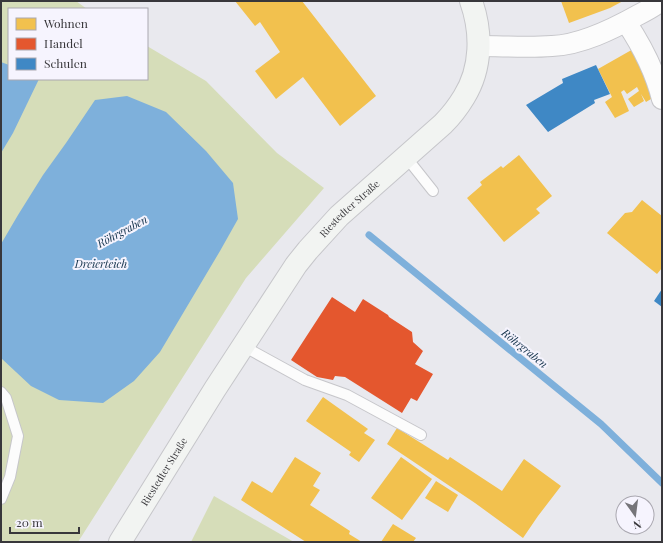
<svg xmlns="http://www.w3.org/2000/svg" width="663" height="543" font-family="'Playfair Display',serif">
<rect width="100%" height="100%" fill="#e9e9ee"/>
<g fill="#d6ddb9">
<polygon points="1,1 76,1 87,9 9,9 9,79 147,79 147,46 206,81 277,153 324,188 246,278 78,542 1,542"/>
<polygon points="214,496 294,542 191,542"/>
</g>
<g fill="#7eb0db">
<polygon points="1,62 9,65 9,79 39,79 13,133 1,153"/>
<polygon points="127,96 166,112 206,151 233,183 238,219 220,251 160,352 134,381 103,403 59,400 31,386 1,358 1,244 18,215 43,175 66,143 95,100"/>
</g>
<g fill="#f2c14e">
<polygon points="235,1 302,1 376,96 340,126 303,77 276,99 255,71 280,52 260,22 255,26"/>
<polygon points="561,1 623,1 610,8 569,23"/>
<polygon points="635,48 656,96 646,102 641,94 644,101 634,107 628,99 639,91 637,87 627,94 624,90 621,92 629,111 615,118 605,102 612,97 598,69"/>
<polygon points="519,155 552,196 536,209 540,213 504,242 467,198 482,185 480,182 501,166 503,168"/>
<polygon points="642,200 662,216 662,268 657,274 647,266 607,233 625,213 632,212"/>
<polygon points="323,397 368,429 364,433 375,440 359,462 349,455 351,452 306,421"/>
<polygon points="397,428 448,460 450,457 502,491 524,459 561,486 538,516 523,538 475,503 387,444"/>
<polygon points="295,457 321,473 313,486 320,490 310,505 350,531 349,534 362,542 306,542 241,500 252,481 272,493"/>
<polygon points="401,457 432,479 402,520 371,498"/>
<polygon points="436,481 458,495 448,512 425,498"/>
<polygon points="393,524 416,538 413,542 381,542"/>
</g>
<polygon fill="#e4572e" points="332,297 355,312 363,299 388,315 389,317 412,332 413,342 423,351 415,364 433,374 417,401 411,398 402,413 345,377 335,376 333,380 317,377 291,360"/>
<g fill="#3f88c5">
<polygon points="596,65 610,94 594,100 595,103 548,132 526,105 563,83 562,79"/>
<polygon points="662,289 662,307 654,301"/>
</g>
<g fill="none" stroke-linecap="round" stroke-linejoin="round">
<polyline stroke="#7eb0db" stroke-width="7" points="369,235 601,424 662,483"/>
<g stroke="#c6c6ca" stroke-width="12">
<g id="service">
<polyline points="406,157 433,191"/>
<polyline points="243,346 305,380 347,395 421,435"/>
<polyline points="1,392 6,398 18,436 10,477 1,499"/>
</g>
</g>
<g stroke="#c6c6ca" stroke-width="22">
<g id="minor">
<path d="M 626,22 C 642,46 655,71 662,99"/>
<path d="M 479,46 C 503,46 528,48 552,46 C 581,45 613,29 638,15 C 646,11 654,7 661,1"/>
</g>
</g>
<g stroke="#c6c6ca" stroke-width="24">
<g id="secondary">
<path id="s1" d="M 120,542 L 215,389 L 296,265 L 308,250 L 339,216 L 443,124 C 451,116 458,107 464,97 C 482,68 482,32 471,1"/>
</g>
</g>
<use href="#service" stroke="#fcfcfc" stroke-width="10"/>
<use href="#minor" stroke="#fcfcfc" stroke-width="20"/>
<use href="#secondary" stroke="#f2f4f2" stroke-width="22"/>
</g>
<g text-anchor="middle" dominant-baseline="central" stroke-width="4" stroke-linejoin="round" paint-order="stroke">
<g font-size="10" fill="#38373b" stroke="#f6f4fe">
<text stroke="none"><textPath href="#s1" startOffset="406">Riestedter Straße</textPath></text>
<text stroke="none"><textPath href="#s1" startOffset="83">Riestedter Straße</textPath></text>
</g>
<g font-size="11" font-style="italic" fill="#12314a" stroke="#f6f4fe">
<text transform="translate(122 231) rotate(-28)">Röhrgraben</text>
<text x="101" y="263">Dreierteich</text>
<text transform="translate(525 348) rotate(39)">Röhrgraben</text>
</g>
</g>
<rect width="663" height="543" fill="none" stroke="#38373b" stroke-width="4"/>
<rect x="8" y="8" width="140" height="72" fill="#f6f4fe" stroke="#aaa8b0"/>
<rect x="16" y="18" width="20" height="12" fill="#f2c14e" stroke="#aaa8b0"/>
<text x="44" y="28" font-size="12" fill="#38373b">Wohnen</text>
<rect x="16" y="38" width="20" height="12" fill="#e4572e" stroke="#aaa8b0"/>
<text x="44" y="48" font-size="12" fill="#38373b">Handel</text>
<rect x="16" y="58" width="20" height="12" fill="#3f88c5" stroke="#aaa8b0"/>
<text x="44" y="68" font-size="12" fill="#38373b">Schulen</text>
<g transform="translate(635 515) rotate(166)"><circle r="19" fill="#f6f4fe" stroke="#aaa8b0"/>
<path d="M0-3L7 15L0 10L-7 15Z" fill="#76757a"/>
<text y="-6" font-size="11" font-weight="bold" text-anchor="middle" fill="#38373b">N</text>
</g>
<path d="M10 527v6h69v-6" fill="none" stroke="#38373b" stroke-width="2"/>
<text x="16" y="527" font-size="12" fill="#38373b" stroke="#f6f4fe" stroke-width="3" paint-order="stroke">20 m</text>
</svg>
